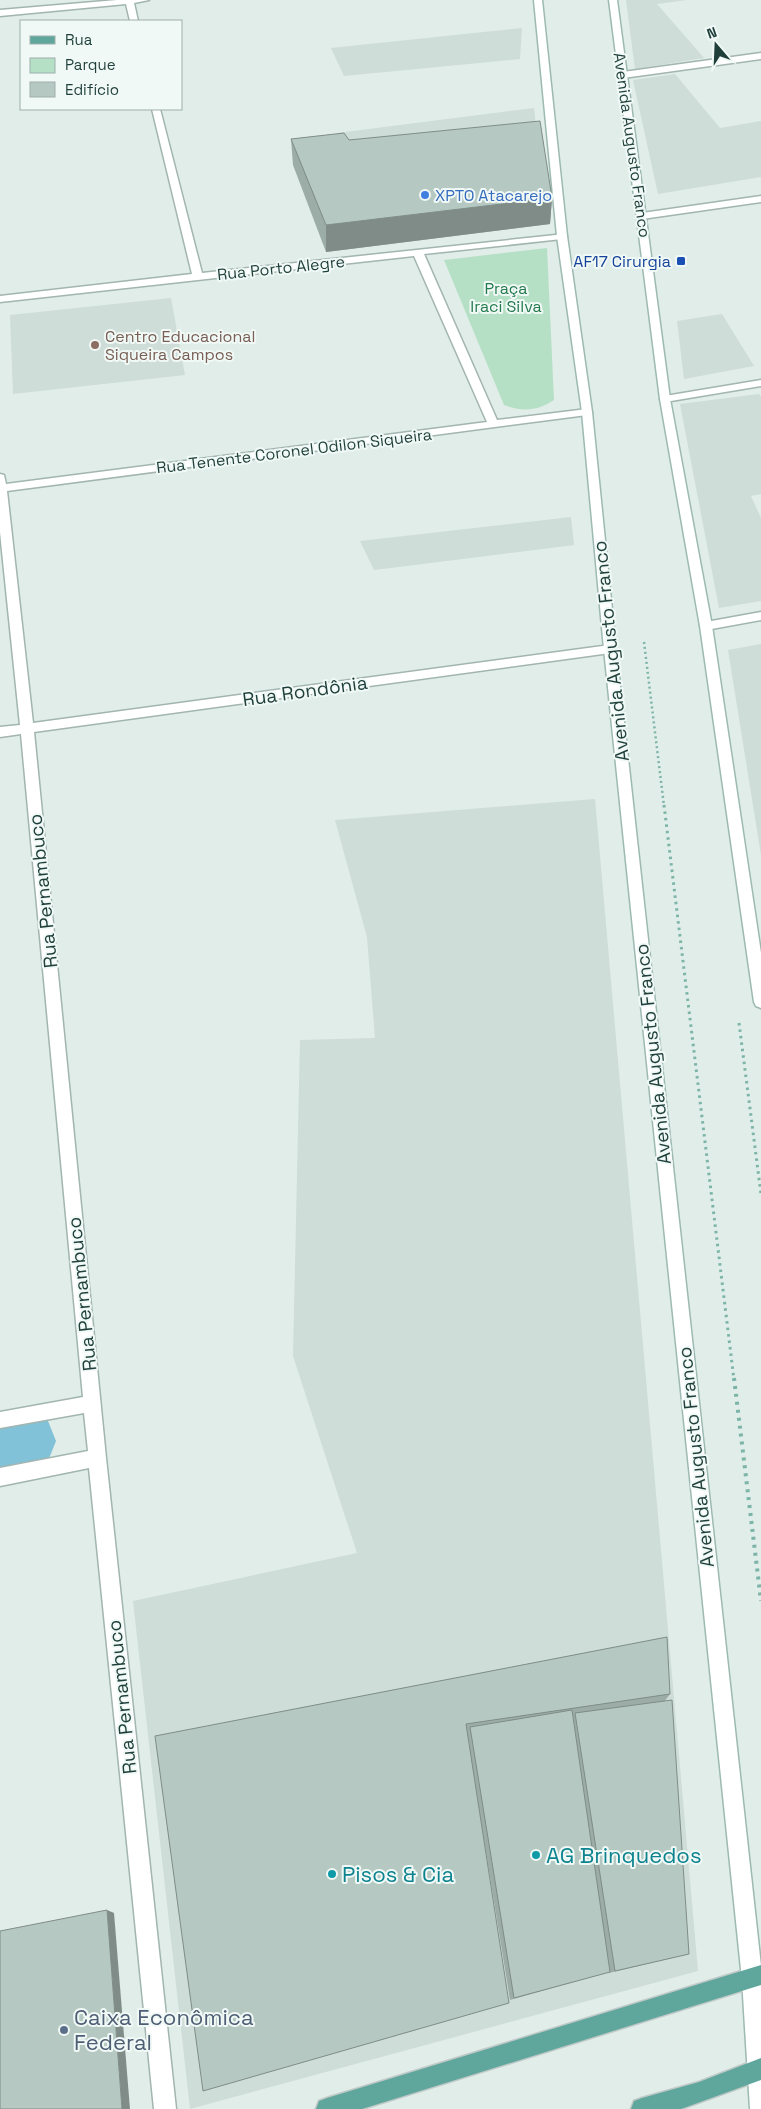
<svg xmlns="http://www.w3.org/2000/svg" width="761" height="2109" font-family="'Space Grotesk',sans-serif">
<rect width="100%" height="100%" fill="#e0ede8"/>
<g fill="#ceddd7">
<polygon points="626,0 687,0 657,4 704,58 635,69"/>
<polygon points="522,28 520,59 344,76 331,48"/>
<polygon points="675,74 720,128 761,121 761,177 658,194 633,80"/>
<polygon points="534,108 538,145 352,163 337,133"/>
<polygon points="171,298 185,375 13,394 10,315"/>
<polygon points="722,314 754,366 684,379 677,321"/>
<polygon points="759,394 761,397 761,494 751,496 761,518 761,601 719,608 680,404"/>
<polygon points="571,517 574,545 374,570 360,541"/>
<polygon points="761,644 761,855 728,650"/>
<polygon points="595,799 698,1971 190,2109 133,1601 357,1553 293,1356 300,1040 375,1038 367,937 335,820"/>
</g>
<path fill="#b6e0c6" d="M 547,248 L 554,400 C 537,411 523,412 504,405 L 444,260 Z"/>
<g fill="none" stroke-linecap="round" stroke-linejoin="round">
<polygon fill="#81c2d8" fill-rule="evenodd" points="27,1413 48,1421 56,1441 48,1461 27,1469 0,1475 0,1417"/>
<g stroke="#a2b5b0" stroke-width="3">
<g id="minor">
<polygon points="117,0 149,0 134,3 138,21 130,21 126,4 0,16 0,10"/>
<polygon points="761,53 761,59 623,78 619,75 623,72"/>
<polygon points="152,109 160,109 202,273 565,234 567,236 562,239 424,254 497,420 587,409 592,412 587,415 7,491 33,723 610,645 616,649 610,653 34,732 106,1458 176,2109 154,2109 89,1468 0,1486 0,1468 88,1451 84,1413 0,1428 0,1412 83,1397 21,734 0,737 0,727 20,725 0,532 0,474 4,475 6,484 487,422 414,256 0,302 0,296 192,274"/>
<polygon points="761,196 761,202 642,219 637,216 642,213"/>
<polygon points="761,380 761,386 665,402 660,399 665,396"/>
<polygon points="761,612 761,620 706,630 700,626 706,622"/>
</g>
</g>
<g stroke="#9dbab2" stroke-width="3">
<g id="secondary">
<polygon points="534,0 542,0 567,236 592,412 616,649 761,1966 761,2109 750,2109 742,1979 604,649 582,412 557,236"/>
<polygon points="609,0 617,0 670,399 712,626 761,953 761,1008 756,1006 754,1002 700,626 660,399"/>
</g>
</g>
<g stroke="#c0c9c8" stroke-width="3">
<g id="primary">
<polygon points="761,1965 761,1985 362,2109 316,2109 319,2101 327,2098"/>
<polygon points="761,2058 761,2080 681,2109 631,2109 634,2101 642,2098 699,2082"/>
</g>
</g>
<polyline stroke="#7db4a8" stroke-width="2.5" stroke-dasharray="2 3" stroke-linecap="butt" points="644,642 664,806"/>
<g stroke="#7db4a8" stroke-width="3" stroke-dasharray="2.5 4" stroke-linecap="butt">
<polyline points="664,805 734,1380"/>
<polyline points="739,1023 761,1194"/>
</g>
<polyline stroke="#7db4a8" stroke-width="4" stroke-dasharray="3 5" stroke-linecap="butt" points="734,1378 761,1601"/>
<use href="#minor" fill="#fff" fill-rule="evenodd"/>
<use href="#secondary" fill="#fff" fill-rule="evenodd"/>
<use href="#primary" fill="#5fa79c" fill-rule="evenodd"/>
</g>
<g fill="#9caca7">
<polygon points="291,139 349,140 552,198 550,224 326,252 293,165"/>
<polygon points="670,1694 664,1702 689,1954 609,1973 609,1972 510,2000 479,1809 155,1736"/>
</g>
<g fill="#7f8c88">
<polygon points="552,198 550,224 326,252 326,225"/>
<polygon points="107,1910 114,1913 130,2109 122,2109"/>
</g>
<g fill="#b5c8c2" stroke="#7f8c88">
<polygon points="540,121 552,198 326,225 291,139 344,133 349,140"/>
<polygon points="667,1637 670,1694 466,1724 509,2003 203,2091 155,1736"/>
<polygon points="672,1700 689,1954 615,1971 575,1713"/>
<polygon points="572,1710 610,1972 514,1998 470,1727"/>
<polygon points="107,1910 122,2109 0,2109 0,1931"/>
</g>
<circle fill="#3f7fe0" stroke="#f1f9f6" stroke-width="2" cx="425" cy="195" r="5"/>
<rect fill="#1a4fb4" stroke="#f1f9f6" stroke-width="2" x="676" y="256" width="10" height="10" rx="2.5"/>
<circle fill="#8d6e63" stroke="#f1f9f6" stroke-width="2" cx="95" cy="345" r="5"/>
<g fill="#0f9aa8" stroke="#f1f9f6" stroke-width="2">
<circle cx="536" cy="1855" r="5"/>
<circle cx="332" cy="1874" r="5"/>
</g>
<circle fill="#5c6f8a" stroke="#f1f9f6" stroke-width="2" cx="64" cy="2030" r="5"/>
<g text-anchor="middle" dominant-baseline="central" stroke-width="4" stroke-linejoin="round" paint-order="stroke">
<g font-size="16" fill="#1f3f3a" stroke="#f1f9f6">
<text transform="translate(632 145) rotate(82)">Avenida Augusto Franco</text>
<text transform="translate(281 268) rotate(-6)">Rua Porto Alegre</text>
<text transform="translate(294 451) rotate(-7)">Rua Tenente Coronel Odilon Siqueira</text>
</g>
<g font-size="16" fill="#366cbe" stroke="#f1f9f6" text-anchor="start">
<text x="435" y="195">XPTO Atacarejo</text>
</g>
<g font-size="16" fill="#164399" stroke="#f1f9f6" text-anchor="end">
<text x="671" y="261">AF17 Cirurgia</text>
</g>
<g font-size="16" fill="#247a4e" stroke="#f1f9f6">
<text x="506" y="288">Praça<tspan x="506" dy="18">Iraci Silva</tspan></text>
</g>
<g font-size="16" fill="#785e54" stroke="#f1f9f6" text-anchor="start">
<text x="105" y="336">Centro Educacional<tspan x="105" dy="18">Siqueira Campos</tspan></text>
</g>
<g font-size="19" fill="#1f3f3a" stroke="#f1f9f6">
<text transform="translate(611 651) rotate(-96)">Avenida Augusto Franco</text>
<text transform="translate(305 691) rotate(-8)">Rua Rondônia</text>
<text transform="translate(43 891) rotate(-96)">Rua Pernambuco</text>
<text transform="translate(653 1054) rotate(-96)">Avenida Augusto Franco</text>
<text transform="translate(82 1294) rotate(-96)">Rua Pernambuco</text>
<text transform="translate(696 1457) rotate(-96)">Avenida Augusto Franco</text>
<text transform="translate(122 1697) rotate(-96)">Rua Pernambuco</text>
</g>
<g font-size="22" fill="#0d838f" stroke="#f1f9f6" text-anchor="start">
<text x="546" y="1855">AG Brinquedos</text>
<text x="342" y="1874">Pisos &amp; Cia</text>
</g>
<g font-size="22" fill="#4e5e75" stroke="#f1f9f6" text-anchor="start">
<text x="74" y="2017">Caixa Econômica<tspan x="74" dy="25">Federal</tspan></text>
</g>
</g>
<rect x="20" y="20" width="162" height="90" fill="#f1f9f6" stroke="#9dafab"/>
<rect x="30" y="36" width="25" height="8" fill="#5fa79c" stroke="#9dafab"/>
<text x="65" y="45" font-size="15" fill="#1f3f3a">Rua</text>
<rect x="30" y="58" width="25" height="15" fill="#b6e0c6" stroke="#9dafab"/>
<text x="65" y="70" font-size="15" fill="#1f3f3a">Parque</text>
<rect x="30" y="82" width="25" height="15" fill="#b5c8c2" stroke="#9dafab"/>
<text x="65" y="95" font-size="15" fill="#1f3f3a">Edifício</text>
<g transform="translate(716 45) rotate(341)" stroke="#f1f9f6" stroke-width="4" paint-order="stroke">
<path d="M0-4L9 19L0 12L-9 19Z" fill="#1f3f3a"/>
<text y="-8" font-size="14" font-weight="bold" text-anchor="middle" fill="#1f3f3a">N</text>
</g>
</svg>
